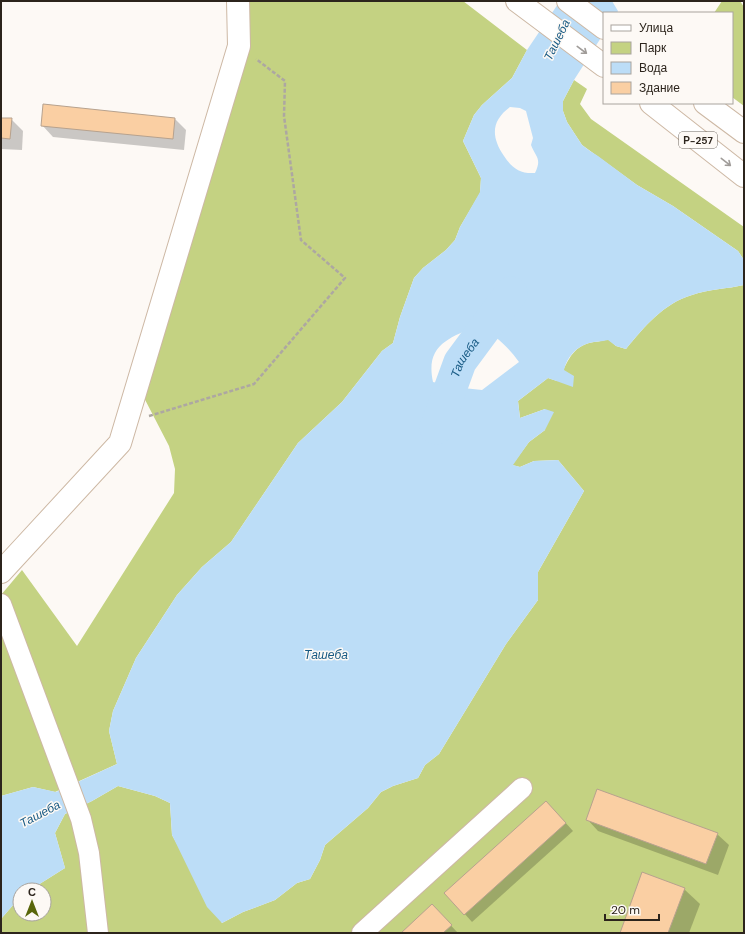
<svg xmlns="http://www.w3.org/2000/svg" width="745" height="934" font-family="'DM Sans',sans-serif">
<rect width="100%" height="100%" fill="#fdf9f5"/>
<g fill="#c4d282">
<polygon points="249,1 463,1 527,50 512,78 482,105 474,115 463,141 481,178 480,193 460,227 455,240 446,250 423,268 414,278 400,317 393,343 382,351 342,402 298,443 231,542 202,567 177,595 136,658 113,711 109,731 117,764 55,792 33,787 1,796 1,595 22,570 77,646 174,493 175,469 169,446 140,390 238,85 250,18"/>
<polygon points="722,1 740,1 744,7 744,106 732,97 732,13 714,13"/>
<polygon points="574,80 587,89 580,104 591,119 744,227 744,260 738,251 673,206 637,185 582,145 567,122 563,111 563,101"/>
<path d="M 744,285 L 744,933 L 1,933 L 1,919 L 20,897 L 20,914 L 44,914 L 44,890 L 30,890 L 65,868 L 55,833 L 65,814 L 92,801 L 118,786 L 155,796 L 170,803 L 172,835 L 222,923 L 243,912 L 275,900 L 297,883 L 310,879 L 320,860 L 325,845 L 368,808 L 381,792 L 393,786 L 418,778 L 425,765 L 439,754 L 506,644 L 538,600 L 538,572 L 584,491 L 558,460 L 534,461 L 520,467 L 512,465 L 529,442 L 545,430 L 545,409 L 520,418 L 518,401 L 548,378 L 557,381 C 567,366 569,349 589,343 C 596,341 601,342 608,339 L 616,346 L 626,349 C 644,327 664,303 692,295 C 709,289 727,289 744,285 Z"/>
</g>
<path fill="#bcddf7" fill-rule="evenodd" d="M 560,1 L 612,1 L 618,11 L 617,13 L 604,13 L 604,33 L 574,80 L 563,101 L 563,111 L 567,122 L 582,145 L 590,151 L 598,156 L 637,185 L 673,206 L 738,251 L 744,260 L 744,285 C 727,289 709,289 692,295 C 664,303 644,327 626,349 L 616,346 L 608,340 C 601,342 596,341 589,343 C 576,347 567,357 564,370 L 574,376 L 573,387 L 548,378 L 518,401 L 520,418 L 545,409 L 554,412 L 545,430 L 529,442 L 513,465 L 520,467 L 534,461 L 558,460 L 584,491 L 538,572 L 538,600 L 506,644 L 439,754 L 425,765 L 418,778 L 393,786 L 381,792 L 368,808 L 325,845 L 320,860 L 310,879 L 297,883 L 275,900 L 243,912 L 222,923 L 207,907 L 172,835 L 170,803 L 155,796 L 118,786 L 92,801 L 65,814 L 55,833 L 65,868 L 30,890 L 20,890 L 20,897 L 1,919 L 1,796 L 33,787 L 56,792 L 117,764 L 109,731 L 113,711 L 136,658 L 177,595 L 202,567 L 231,542 L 298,443 L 342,402 L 382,351 L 393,343 L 400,317 L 414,278 L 423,268 L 446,250 L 455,240 L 460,227 L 480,192 L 481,178 L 463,141 L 474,115 L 482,105 L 512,78 L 527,50 ZM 510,107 L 520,108 L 526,111 L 533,138 L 531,145 C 536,158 542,158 535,173 C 520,174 512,168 504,156 C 491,137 491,121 510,107 ZM 477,326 C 495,334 508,347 519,362 L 482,390 L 454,387 L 433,382 C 425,345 449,338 477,326 Z"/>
<g fill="#0003">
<polygon points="1,119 11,119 23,131 22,150 1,149"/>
<polygon points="175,119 186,130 184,150 53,137 42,125"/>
<polygon points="554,810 573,831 472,922 446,893"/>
<polygon points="587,819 717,834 729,845 718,875 598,831"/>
<polygon points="684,889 700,904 689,933 621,933"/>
<polygon points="439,913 458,933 402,933"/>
</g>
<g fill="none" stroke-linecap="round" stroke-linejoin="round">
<path stroke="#bcddf7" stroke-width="33" id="s1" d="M 436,428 L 460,362 L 511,293"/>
</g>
<g fill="#facfa3" stroke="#b7a28e">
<polygon points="43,104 175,118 173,139 41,126"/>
<polygon points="1,118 12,118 10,139 1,138"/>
<polygon points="597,789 718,833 706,864 586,820"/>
<polygon points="546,801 566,823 464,915 444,893"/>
<polygon points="642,872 685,888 668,933 620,933"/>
<polygon points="432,904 452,925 443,933 401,933"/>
</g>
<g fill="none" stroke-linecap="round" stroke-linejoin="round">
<g stroke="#cdb8a4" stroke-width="22">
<g id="minor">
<polyline points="1,604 81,819 89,853 98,933"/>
<polyline points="362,933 522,788"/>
</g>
</g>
<g stroke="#cdb8a4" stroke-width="24">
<polyline id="tertiary" points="1,572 120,443 239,46 238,1"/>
</g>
<g stroke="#cdb8a4" stroke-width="24">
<g id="trunk">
<polyline points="517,1 604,66"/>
<polyline points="568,1 604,28"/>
<polyline points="651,103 744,176"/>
<polyline points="705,103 744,132"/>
</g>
</g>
<polyline stroke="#ada7a2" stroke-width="2.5" stroke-dasharray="4 2" stroke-linecap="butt" points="149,416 254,384 345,278 301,240 284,116 285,81 256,59"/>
<use href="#minor" stroke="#fff" stroke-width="20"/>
<use href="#tertiary" stroke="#fff" stroke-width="22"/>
<use href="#trunk" stroke="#fff" stroke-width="22"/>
</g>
<defs><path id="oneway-shaft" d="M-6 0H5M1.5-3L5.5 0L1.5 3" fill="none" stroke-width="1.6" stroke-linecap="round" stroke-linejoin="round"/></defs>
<g stroke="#a09c99">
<use href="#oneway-shaft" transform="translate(582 50) rotate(37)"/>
<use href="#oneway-shaft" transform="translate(726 162) rotate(38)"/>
</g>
<g text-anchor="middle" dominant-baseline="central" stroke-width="3" stroke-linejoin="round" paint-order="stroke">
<rect fill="#fdf9f5" stroke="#6b645d" stroke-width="1" x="679" y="132" width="38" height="16" rx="3"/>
<g font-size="10" font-weight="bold" fill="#2c241c">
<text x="698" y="140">Р-257</text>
</g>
<g font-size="12" font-style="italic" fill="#165983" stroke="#fdf9f5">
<text transform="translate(557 40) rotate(-64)">Ташеба</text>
<text stroke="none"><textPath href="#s1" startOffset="76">Ташеба</textPath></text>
<text x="326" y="655">Ташеба</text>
<text transform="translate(40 814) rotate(-28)">Ташеба</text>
</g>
</g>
<rect width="745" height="934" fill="none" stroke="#2c241c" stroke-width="4"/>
<rect x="603" y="12" width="130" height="92" fill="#fdf9f5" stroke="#a9a49e"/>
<rect x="611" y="25" width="20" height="6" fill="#ffffff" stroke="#a9a49e"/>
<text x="639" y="32" font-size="12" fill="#2c241c">Улица</text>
<rect x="611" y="42" width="20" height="12" fill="#c4d282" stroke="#a9a49e"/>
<text x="639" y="52" font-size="12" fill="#2c241c">Парк</text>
<rect x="611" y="62" width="20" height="12" fill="#bcddf7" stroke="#a9a49e"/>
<text x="639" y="72" font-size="12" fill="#2c241c">Вода</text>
<rect x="611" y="82" width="20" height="12" fill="#facfa3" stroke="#a9a49e"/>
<text x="639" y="92" font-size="12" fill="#2c241c">Здание</text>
<g transform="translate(32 902)"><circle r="19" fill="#fdf9f5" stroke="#a9a49e"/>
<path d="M0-3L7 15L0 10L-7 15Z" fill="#59660b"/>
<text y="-6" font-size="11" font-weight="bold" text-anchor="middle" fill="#2c241c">С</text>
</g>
<path d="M605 914v6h54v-6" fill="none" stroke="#2c241c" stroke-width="2"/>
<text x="611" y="914" font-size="12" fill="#2c241c" stroke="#fdf9f5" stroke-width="3" paint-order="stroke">20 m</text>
</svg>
